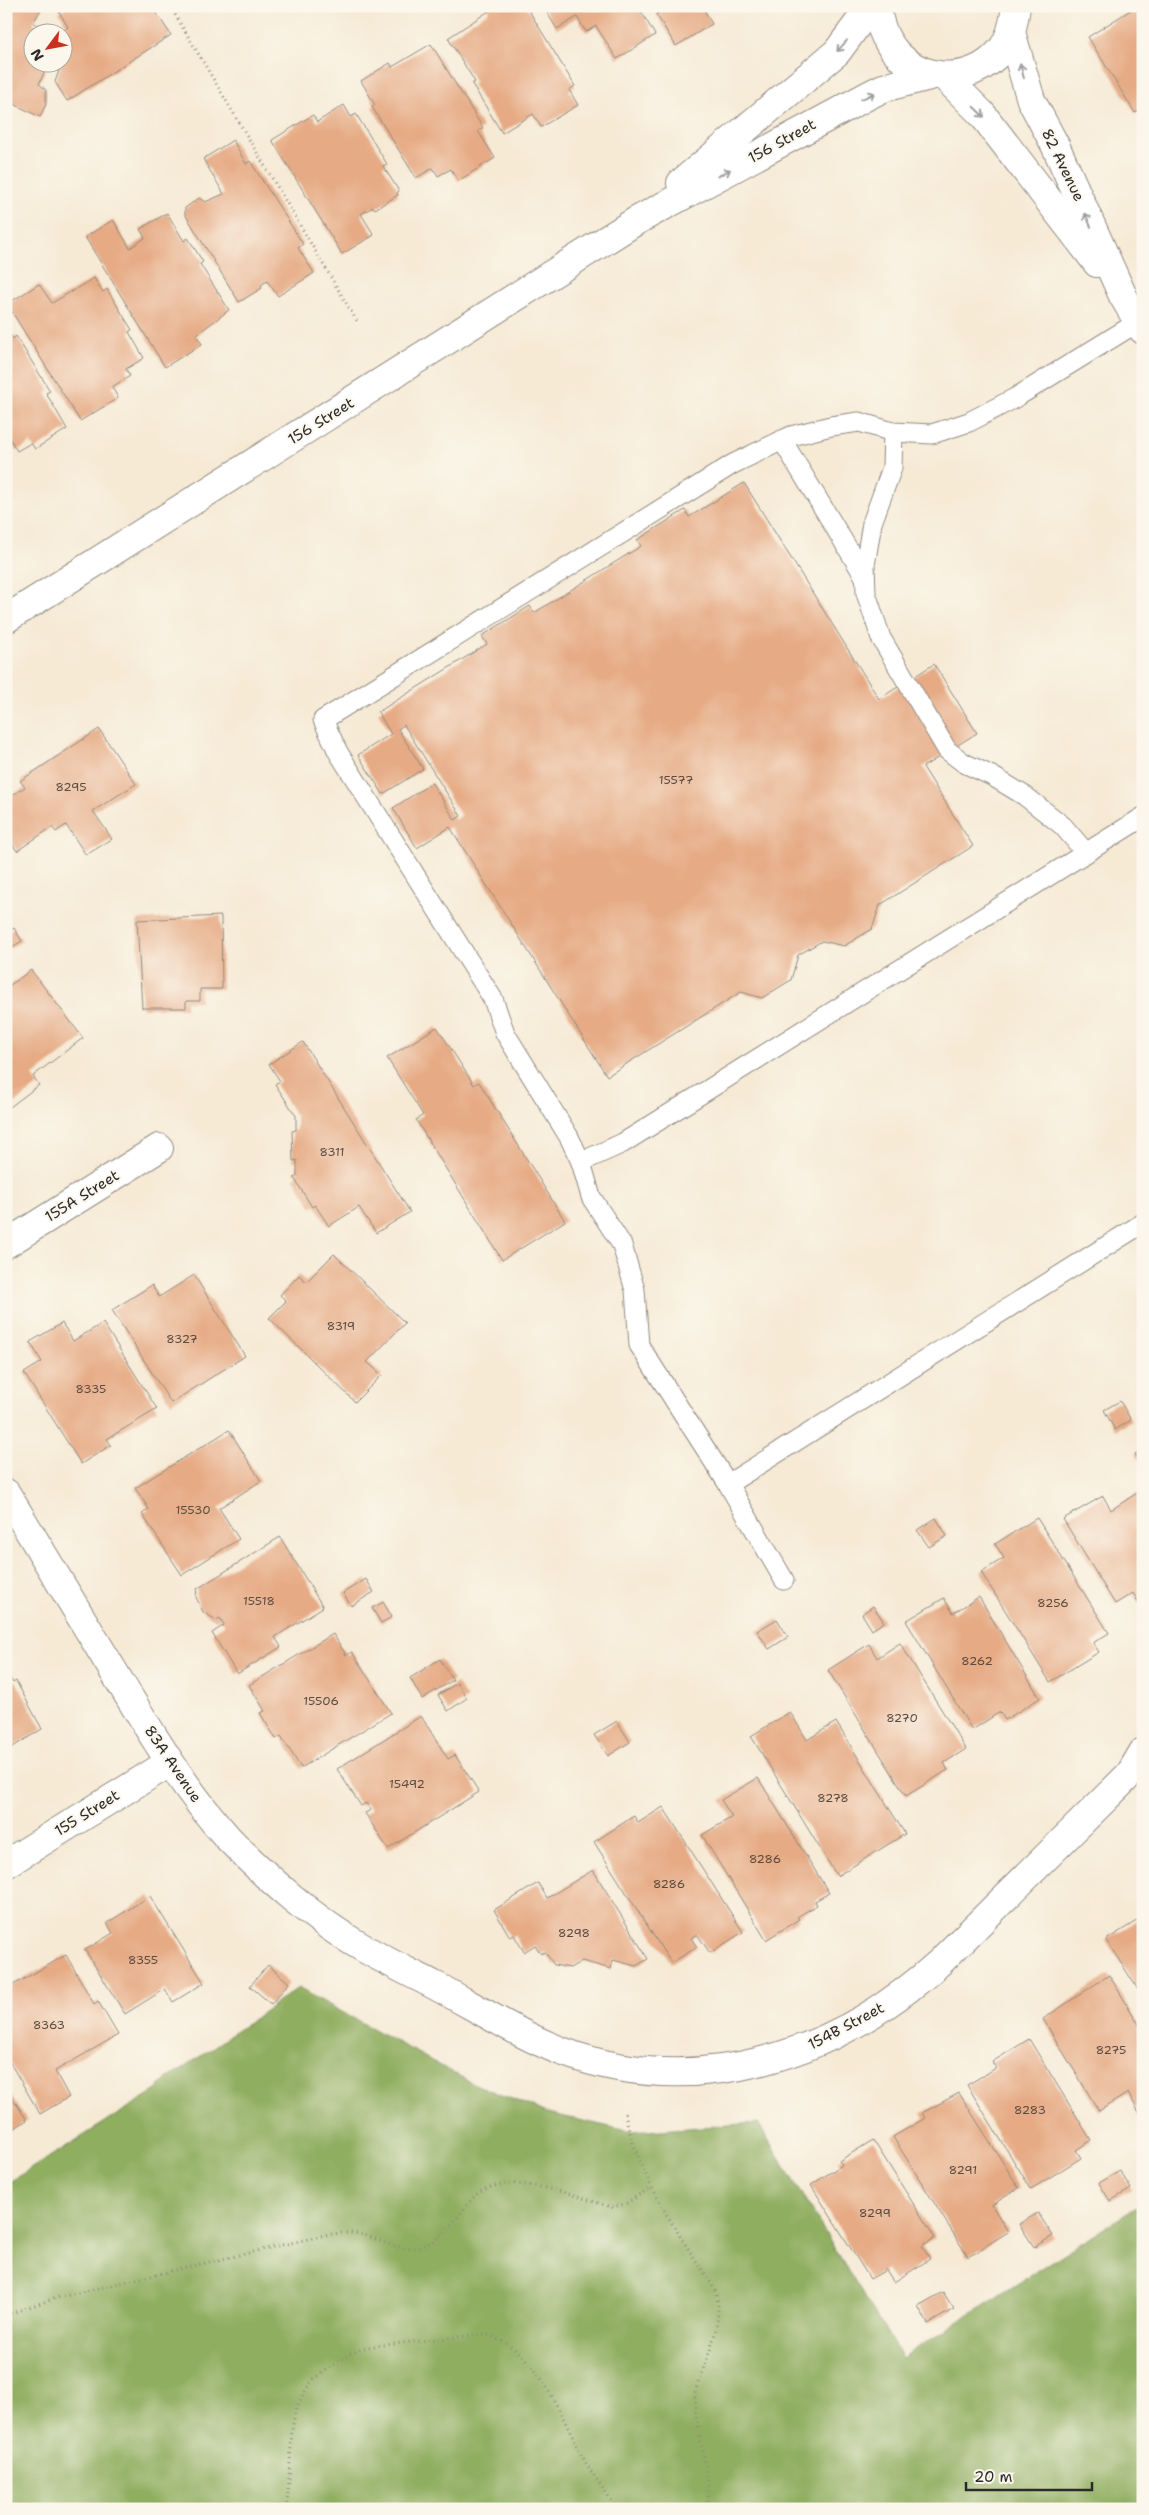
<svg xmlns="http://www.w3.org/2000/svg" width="1149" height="2515" font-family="'Shantell Sans',sans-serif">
<rect width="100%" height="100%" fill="#fbf7ec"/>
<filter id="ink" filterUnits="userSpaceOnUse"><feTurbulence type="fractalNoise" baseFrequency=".02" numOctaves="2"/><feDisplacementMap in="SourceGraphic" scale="10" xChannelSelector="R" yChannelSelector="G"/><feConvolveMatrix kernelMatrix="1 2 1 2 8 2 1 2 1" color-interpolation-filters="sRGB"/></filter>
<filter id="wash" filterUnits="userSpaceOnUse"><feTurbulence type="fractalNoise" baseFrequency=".0096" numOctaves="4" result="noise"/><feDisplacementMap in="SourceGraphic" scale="20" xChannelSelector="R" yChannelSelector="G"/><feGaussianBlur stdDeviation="1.12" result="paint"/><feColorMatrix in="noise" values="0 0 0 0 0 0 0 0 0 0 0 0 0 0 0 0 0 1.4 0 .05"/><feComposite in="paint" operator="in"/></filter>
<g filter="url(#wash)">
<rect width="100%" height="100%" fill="#f6ead5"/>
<polygon fill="#90ae60" stroke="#5e6c46" points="298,1988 472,2083 547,2113 633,2132 758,2123 902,2358 1143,2203 1143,2509 6,2509 6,2184 160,2088 159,2085"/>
<g id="blocks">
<g fill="#e6aa84">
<polygon points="6,6 43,6 33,23 48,28 49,32 32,32 32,62 49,62 39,84 46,90 46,104 40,117 6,100"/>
<polygon points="68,6 159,6 155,11 171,35 67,101 55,82 62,62 62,32 68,27 59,12"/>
<polygon points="486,6 526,6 575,86 569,90 578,105 541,127 533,114 502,133 472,84 475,82 448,38 489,11"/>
<polygon points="543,6 638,6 655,35 617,59 596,26 586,32 577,17 557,29"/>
<polygon points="660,6 702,6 712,24 676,46 656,14 663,10"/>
<polygon points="1137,6 1143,6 1143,108 1135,113 1088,37"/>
<polygon points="431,44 483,128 478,131 495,158 458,181 451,169 438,176 433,168 416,178 372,107 375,105 361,81 390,63 392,67"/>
<polygon points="344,105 351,117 356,114 387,164 383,166 399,191 397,193 398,195 375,209 373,207 361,214 374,235 342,254 272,140 313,115 317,122"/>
<polygon points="233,140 246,164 250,161 303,244 298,248 314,273 278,296 267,281 261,285 262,288 239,302 185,214 185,208 199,198 205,202 224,194 203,159"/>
<polygon points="167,213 184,241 188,238 203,262 200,264 229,310 196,335 202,344 165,367 85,237 113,220 130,248 145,238 140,229"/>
<polygon points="94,278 103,292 107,289 132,330 129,332 144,358 126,369 130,376 112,387 118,398 80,421 7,304 39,284 52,303"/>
<polygon points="6,329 13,339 16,336 50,391 46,393 67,429 35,449 31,443 17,451 6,433"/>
<polygon points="744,483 879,699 934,664 977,733 923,767 973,846 880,905 872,929 844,946 822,941 798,955 791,980 762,998 741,992 607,1076 450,827 417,848 393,808 432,783 455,820 461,816 404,725 398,729 423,769 383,794 358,755 391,734 378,712 487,644 482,636 530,606 534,613 641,546 637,540 685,510 689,517"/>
<polygon points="99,729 136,784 93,811 112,839 86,855 66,825 56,832 52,827 17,851 6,835 6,799 25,787 20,781"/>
<polygon points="221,916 222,989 200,989 200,1001 186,1001 186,1008 142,1008 137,920"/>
<polygon points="14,928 22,941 9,949 6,945 6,933"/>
<polygon points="31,970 83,1038 33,1076 39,1085 6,1110 6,988"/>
<polygon points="437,1027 474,1085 479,1082 565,1221 502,1260 416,1120 423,1115 387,1058"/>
<polygon points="303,1042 410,1212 376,1233 359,1207 329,1226 315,1205 312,1207 294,1178 297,1176 297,1160 293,1161 292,1131 296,1130 296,1116 275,1084 280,1081 269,1064"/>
<polygon points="334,1254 405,1323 367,1362 382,1375 355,1402 269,1318 286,1301 280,1295 299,1275 306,1282"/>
<polygon points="194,1275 245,1356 171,1403 112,1310 152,1285 159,1297"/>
<polygon points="62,1323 73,1341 103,1323 157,1409 107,1439 111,1445 81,1464 24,1373 42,1362 30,1342"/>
<polygon points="1120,1401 1131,1420 1115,1430 1104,1410"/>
<polygon points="229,1430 261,1481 219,1508 239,1539 182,1575 142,1514 149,1509 135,1488"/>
<polygon points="1143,1449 1143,1466 1135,1454"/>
<polygon points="1137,1493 1143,1502 1143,1603 1140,1605 1133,1593 1115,1604 1063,1519 1103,1496 1111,1510"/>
<polygon points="936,1518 947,1536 929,1547 917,1530"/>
<polygon points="1037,1518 1109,1633 1093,1643 1099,1652 1050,1682 981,1572 1004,1558 995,1544"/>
<polygon points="280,1537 323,1607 275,1637 281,1647 237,1674 212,1633 224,1625 220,1618 216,1620 203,1612 196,1597 197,1589"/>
<polygon points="366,1579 374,1592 351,1606 343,1593"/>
<polygon points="979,1597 1040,1698 1005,1720 1000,1712 972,1730 906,1621 944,1598 953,1613"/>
<polygon points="383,1602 392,1617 381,1623 372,1608"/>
<polygon points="873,1606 884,1622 872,1630 862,1614"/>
<polygon points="777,1619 788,1637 769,1649 757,1631"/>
<polygon points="333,1634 346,1655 352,1652 391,1713 301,1768 281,1736 276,1739 260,1713 265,1711 249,1685"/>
<polygon points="900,1643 966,1749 944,1763 948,1770 906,1796 828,1670 869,1644 877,1658"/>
<polygon points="440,1659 453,1680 422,1699 410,1678"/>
<polygon points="6,1671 13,1683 16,1681 42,1729 6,1751"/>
<polygon points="457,1683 467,1698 448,1711 438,1695"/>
<polygon points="790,1712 807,1740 836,1722 905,1834 837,1876 751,1736"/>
<polygon points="421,1716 448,1759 455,1755 479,1792 388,1849 365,1813 371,1810 366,1803 361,1806 337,1769"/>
<polygon points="617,1721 630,1742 608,1756 594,1735"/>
<polygon points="758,1778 829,1893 815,1901 817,1905 797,1917 799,1919 766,1940 702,1835 732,1817 721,1800"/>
<polygon points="663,1807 743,1932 710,1953 697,1934 691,1938 697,1947 671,1963 594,1842 634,1816 638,1823"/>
<polygon points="593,1870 648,1959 636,1966 613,1960 611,1969 582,1961 570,1968 554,1965 545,1952 541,1954 535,1945 524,1952 514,1935 510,1937 494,1910 538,1883 547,1898"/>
<polygon points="150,1896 204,1983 173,2002 165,1989 125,2014 85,1950 113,1933 107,1923"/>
<polygon points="1143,1917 1143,1997 1106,1940"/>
<polygon points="66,1955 94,2004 98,2001 118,2035 55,2071 69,2097 40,2114 6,2056 6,1989"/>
<polygon points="268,1965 289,1983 271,2004 250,1986"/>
<polygon points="1109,1975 1143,2031 1143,2112 1140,2114 1128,2093 1099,2111 1043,2019"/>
<polygon points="1029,2039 1091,2140 1076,2150 1081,2158 1031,2189 967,2085 996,2068 992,2062"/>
<polygon points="6,2088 27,2120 6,2134"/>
<polygon points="959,2093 1019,2188 992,2205 1008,2232 968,2257 893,2137 925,2118 922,2113"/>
<polygon points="873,2140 935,2238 922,2246 930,2259 894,2282 886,2270 870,2279 811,2185 842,2165 839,2161"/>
<polygon points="1120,2171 1131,2189 1110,2201 1099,2183"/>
<polygon points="1038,2213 1053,2236 1034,2247 1019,2224"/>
<polygon points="943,2292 954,2309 928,2324 918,2306"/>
</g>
</g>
</g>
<g filter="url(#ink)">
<use href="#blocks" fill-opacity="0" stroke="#908a80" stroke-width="1"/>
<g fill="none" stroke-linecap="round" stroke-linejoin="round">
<g stroke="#908a80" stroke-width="21">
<g id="service">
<polyline points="1138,322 1015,398 969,422 932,434 893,432 859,422 831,426 791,436 733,464 323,720 338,752 493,999 505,1033 569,1137 581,1162 623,1143 1143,817"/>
<polyline points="893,432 892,468 872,523 865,565 866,593 881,638 947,750 964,763 992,776 1025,796 1063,826 1086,853"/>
<polyline points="782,440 865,577"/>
<polyline points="581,1162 591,1197 622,1245 635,1290 639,1345 728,1484 784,1580"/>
<polyline points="728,1484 1143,1223"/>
</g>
</g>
<g stroke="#908a80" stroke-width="30">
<g id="minor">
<polyline points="6,1244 159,1148"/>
<path d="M 6,1493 C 43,1555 80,1616 117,1677 C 151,1733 184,1789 228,1838 C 263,1875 316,1921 360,1946 C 385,1961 411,1973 436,1986 C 477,2008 518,2034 561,2051 C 696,2102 837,2056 940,1962 L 1130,1774 L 1143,1752"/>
<polyline points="6,1864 169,1763"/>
</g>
</g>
<g stroke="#908a80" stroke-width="30">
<g id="tertiary">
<path d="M 878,6 C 877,16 881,27 885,36 C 907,82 970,90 1002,49 C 1011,37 1014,22 1016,6"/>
<polyline points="1011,32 1031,100 1055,145 1123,296 1143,330"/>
<polyline points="945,77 982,114 1097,263"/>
<polyline points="681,183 837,52 871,6"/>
<polyline points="6,619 636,221 869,95 883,88 934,75"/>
</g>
</g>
<g stroke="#908a80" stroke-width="3" stroke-dasharray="1 4" stroke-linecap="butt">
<polyline points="170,6 358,323"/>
<path d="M 625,2113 C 639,2180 677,2231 714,2288 C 727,2319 705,2361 695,2392 C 692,2431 715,2470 706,2509"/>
<path d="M 6,2315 L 56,2298 L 325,2235 C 337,2233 348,2232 359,2234 C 380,2238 400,2254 422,2246 C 445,2238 456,2218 471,2200 C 500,2165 575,2197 612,2207 L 625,2204 L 650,2188"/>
<path d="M 287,2509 L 292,2430 L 295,2412 L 302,2396 L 313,2379 L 348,2355 L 367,2347 L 483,2334 C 542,2348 561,2422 589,2468 C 598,2482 608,2495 617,2509"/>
</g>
<use href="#service" stroke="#fff" stroke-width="19"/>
<use href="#minor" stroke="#fff" stroke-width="28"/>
<use href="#tertiary" stroke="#fff" stroke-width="28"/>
</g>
<defs><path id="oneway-shaft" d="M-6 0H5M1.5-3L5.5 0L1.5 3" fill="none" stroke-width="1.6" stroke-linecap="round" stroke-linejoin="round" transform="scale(1.25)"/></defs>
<g stroke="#a0a0a0">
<use href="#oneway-shaft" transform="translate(842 46) rotate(132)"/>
<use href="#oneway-shaft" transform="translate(1022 71) rotate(-105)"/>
<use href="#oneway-shaft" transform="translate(868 96) rotate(-26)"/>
<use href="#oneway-shaft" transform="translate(979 112) rotate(44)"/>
<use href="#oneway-shaft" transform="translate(724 173) rotate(-29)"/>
<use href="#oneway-shaft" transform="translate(1088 220) rotate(-114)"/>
</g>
</g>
<g text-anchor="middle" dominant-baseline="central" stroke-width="4" stroke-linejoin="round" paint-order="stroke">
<g font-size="12" fill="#5a4b41">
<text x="676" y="780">15577</text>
<text x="71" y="787">8295</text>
<text x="332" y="1152">8311</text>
<text x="341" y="1326">8319</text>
<text x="182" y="1339">8327</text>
<text x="91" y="1389">8335</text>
<text x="193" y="1510">15530</text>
<text x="259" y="1601">15518</text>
<text x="1053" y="1603">8256</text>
<text x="977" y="1661">8262</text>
<text x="321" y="1701">15506</text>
<text x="902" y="1718">8270</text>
<text x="407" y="1784">15492</text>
<text x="833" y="1798">8278</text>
<text x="765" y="1859">8286</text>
<text x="669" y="1884">8286</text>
<text x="574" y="1933">8298</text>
<text x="143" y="1960">8355</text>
<text x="49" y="2025">8363</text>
<text x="1111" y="2050">8275</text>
<text x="1030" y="2110">8283</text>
<text x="963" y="2170">8291</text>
<text x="875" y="2213">8299</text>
</g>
<g font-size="15" fill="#2b2b2b" stroke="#fbf7ec">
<text transform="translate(782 141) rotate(-29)">156 Street</text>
<text transform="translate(1063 165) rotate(64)">82 Avenue</text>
<text transform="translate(321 421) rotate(-32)">156 Street</text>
<text transform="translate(82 1196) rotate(-32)">155A Street</text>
<text transform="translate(173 1764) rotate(56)">83A Avenue</text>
<text transform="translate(87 1813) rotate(-32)">155 Street</text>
<text transform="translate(846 2026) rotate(-28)">154B Street</text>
</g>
</g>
<rect width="1149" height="2515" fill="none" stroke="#fbf7ec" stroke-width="25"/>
<g transform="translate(48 48) rotate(238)"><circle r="24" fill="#fbf7ec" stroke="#a8a59f"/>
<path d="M0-4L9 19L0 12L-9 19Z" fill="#c8321e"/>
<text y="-8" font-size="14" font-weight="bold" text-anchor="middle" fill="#2b2b2b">N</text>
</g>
<path d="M966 2482v8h126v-8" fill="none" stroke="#2b2b2b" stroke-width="2.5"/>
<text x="974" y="2482" font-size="15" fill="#2b2b2b" stroke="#fbf7ec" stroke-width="4" paint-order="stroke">20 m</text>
</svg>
